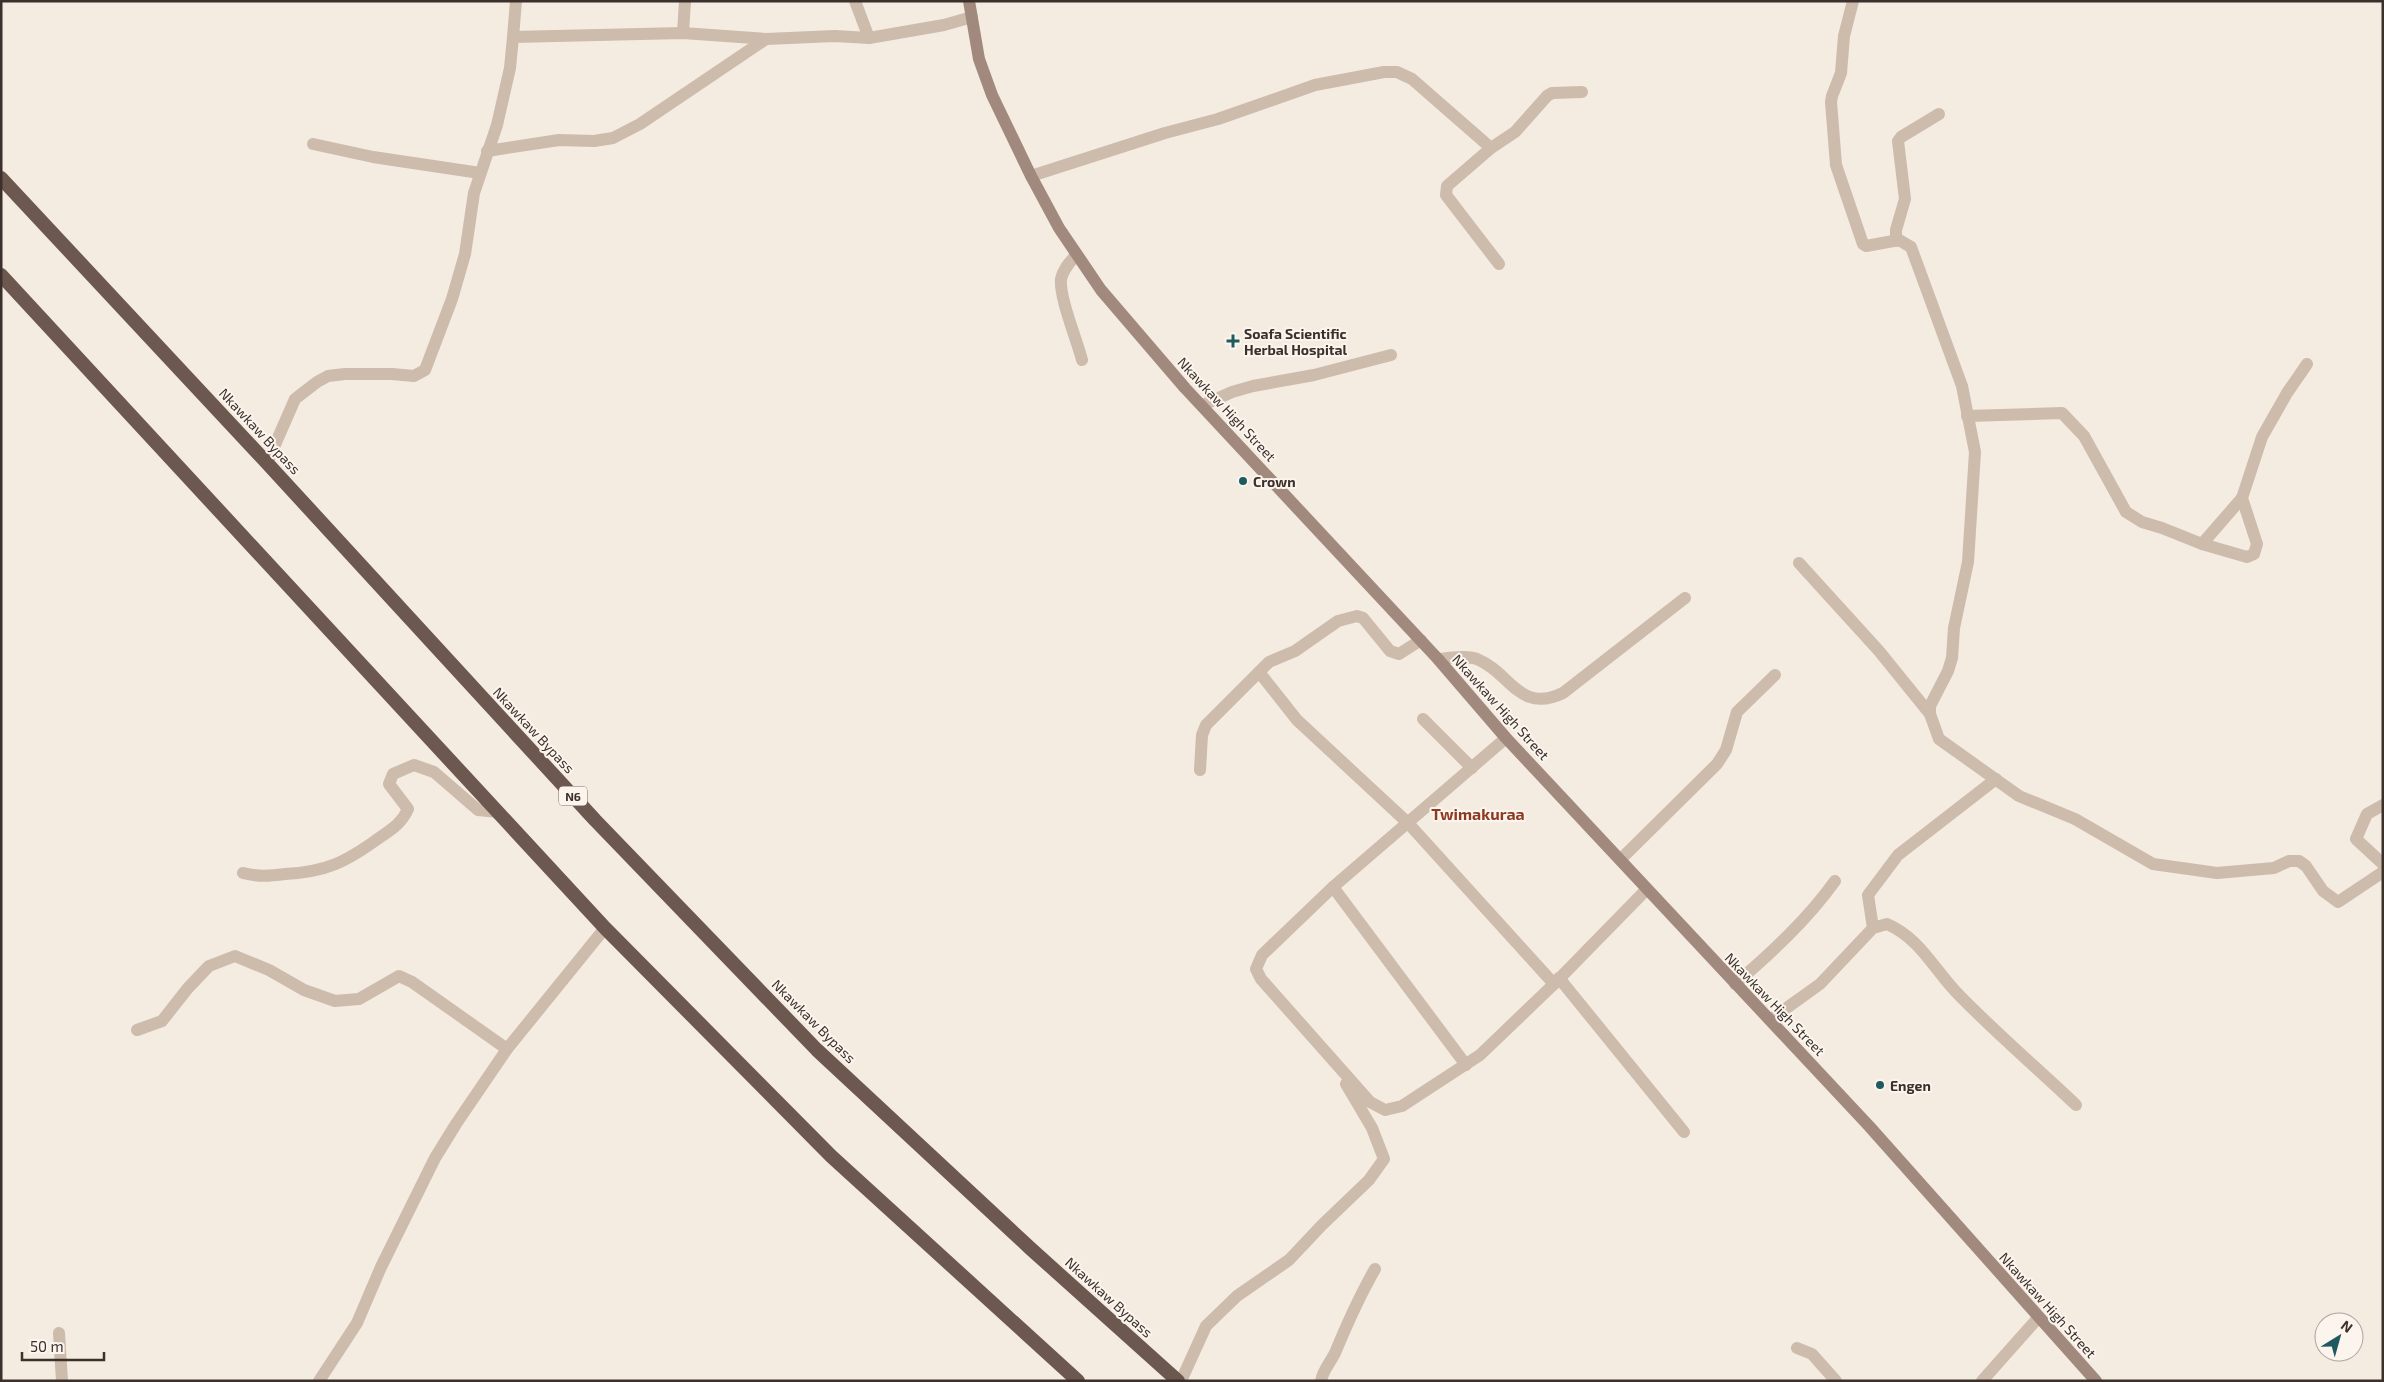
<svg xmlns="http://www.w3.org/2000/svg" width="2384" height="1382" font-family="'Exo 2',sans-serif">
<rect width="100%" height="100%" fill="#f4ebe1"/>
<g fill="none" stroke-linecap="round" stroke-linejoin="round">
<g stroke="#cdbbac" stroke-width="12">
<polyline points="855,1 869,38"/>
<polyline points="1853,1 1844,36 1841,73 1832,96 1831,102 1836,165 1863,244 1866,246 1899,240 1911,247 1962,386 1975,452 1968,562 1954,628 1952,658 1948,671 1930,706 1930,714 1939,739 2019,796 2075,819 2153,864 2217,873 2274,868 2289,861 2299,861 2306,866 2323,891 2338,902 2383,872"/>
<polyline points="683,33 685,1"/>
<polyline points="513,37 516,1"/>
<polyline points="313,144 373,157 480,173"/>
<polyline points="1491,148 1447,186 1446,195 1499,264"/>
<polyline points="487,151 559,140 594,141 613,138 640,124 766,39"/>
<polyline points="1031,176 1165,133 1218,119 1315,85 1384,72 1397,72 1412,79 1491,148 1515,132 1547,96 1552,93 1582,92"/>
<polyline points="1896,241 1896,230 1905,199 1898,141 1901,137 1939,114"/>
<path d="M 1076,255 C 1070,262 1063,269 1061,279 C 1059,297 1077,340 1082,360"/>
<polyline points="1203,405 1232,392 1253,386 1314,375 1391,355"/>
<polyline points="1967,416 2062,413 2084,436 2126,512 2142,522 2162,528 2202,544 2247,557 2254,554 2257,544 2242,498"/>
<polyline points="267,463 295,399 317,382 328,376 345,374 392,374 414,376 425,370 452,299 465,254 474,193 497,125 510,68 513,37 683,33 766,39 835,36 869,38 944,25 972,17"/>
<polyline points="2202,544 2242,498 2262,437 2287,393 2307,364"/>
<polyline points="1799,563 1879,651 1930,714"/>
<path d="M 1438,659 C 1449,658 1466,655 1477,659 C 1511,673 1519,714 1563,693 L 1685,598"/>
<polyline points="1259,672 1297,720 1408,823 1554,984"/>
<polyline points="1423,719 1472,768"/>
<polyline points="1506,738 1333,887 1262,955 1256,969 1261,979 1370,1102 1385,1110 1402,1106 1480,1055 1554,984 1647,889"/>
<polyline points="1200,770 1202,735 1206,725 1269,662 1295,651 1338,621 1357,616 1363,618 1390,651 1399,654 1421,640"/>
<polyline points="2383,805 2367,814 2356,839 2383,864"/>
<polyline points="1621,859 1717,764 1726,750 1737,712 1775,675"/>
<path d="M 243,873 C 258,877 270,876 285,874 C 326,872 346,862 379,838 C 392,829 402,823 408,809 L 389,784 L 393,774 L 414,765 L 434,772 L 478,810 L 498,812"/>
<polyline points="1333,887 1466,1065"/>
<polyline points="1873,928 1868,895 1898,855 1996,779"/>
<polyline points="1559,978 1684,1132"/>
<path d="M 1735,984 C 1771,953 1807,920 1835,881"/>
<path d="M 1770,1020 L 1820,984 L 1873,928 L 1887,924 C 1920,938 1935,971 1959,995 C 1996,1033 2037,1068 2076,1105"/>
<polyline points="137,1030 162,1021 188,988 209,966 235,956 269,970 304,990 335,1001 359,999 399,976 412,982 507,1049"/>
<polyline points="59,1333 62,1381"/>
<polyline points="1797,1348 1812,1354 1836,1381"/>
<polyline points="319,1381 357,1323 381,1267 435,1158 456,1124 507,1049 605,928"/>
<polyline points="1181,1381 1206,1326 1237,1296 1289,1260 1322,1225 1369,1180 1384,1159 1372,1128 1346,1084"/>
<path d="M 1321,1381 C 1323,1370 1330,1363 1335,1353 C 1347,1324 1359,1297 1375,1269"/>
<polyline points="1982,1381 2038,1318"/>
</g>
<polyline stroke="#a18a7d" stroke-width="12" points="969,1 979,59 992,95 1031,176 1059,228 1101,290 1185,388 1438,659 1506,738 1869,1126 2096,1381"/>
<g stroke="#6c584f" stroke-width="14">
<polyline points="1,178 267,463 595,820 817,1050 1031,1249 1178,1381"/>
<polyline points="1,275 605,928 831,1156 1078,1381"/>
</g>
</g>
<g fill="#1f5a5e" stroke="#fbf5ee" stroke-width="2">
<path d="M1230.5 333.5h5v5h5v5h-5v5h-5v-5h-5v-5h5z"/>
<circle cx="1243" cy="481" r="5"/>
<circle cx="1880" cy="1085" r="5"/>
</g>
<g text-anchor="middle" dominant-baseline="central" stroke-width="4" stroke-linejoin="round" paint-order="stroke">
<rect fill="#fbf5ee" stroke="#756b66" stroke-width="1" x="559" y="786.5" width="28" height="19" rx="4"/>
<g font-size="12" font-weight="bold" fill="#3b302b">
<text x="573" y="796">N6</text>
</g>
<g font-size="14" font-weight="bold" fill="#3b302b" stroke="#fbf5ee" text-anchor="start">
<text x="1244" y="333">Soafa Scientific<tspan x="1244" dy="16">Herbal Hospital</tspan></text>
<text x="1253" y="481">Crown</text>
<text x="1890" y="1085">Engen</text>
</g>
<g font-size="14" fill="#3b302b" stroke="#fbf5ee">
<text transform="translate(1227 409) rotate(47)">Nkawkaw High Street</text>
<text transform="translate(260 431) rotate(47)">Nkawkaw Bypass</text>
<text transform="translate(1501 707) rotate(48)">Nkawkaw High Street</text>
<text transform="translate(534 730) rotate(47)">Nkawkaw Bypass</text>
<text transform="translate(1775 1004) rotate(46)">Nkawkaw High Street</text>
<text transform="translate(814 1021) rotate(45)">Nkawkaw Bypass</text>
<text transform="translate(1109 1297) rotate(42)">Nkawkaw Bypass</text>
<text transform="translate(2048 1305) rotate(48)">Nkawkaw High Street</text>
</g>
<g font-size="16" font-weight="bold" fill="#8c3b22" stroke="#fbf5ee">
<text x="1478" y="813">Twimakuraa</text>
</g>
</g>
<rect width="2384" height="1382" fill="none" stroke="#3b302b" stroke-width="5"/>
<g transform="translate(2339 1337) rotate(37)"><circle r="24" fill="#fbf5ee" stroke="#aea6a0"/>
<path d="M0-4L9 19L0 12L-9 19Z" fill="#1f5a5e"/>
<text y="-8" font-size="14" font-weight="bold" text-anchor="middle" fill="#3b302b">N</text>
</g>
<path d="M22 1352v8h82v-8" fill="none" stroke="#3b302b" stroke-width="2.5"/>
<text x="30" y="1352" font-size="15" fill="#3b302b" stroke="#fbf5ee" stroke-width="4" paint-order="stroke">50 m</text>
</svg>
